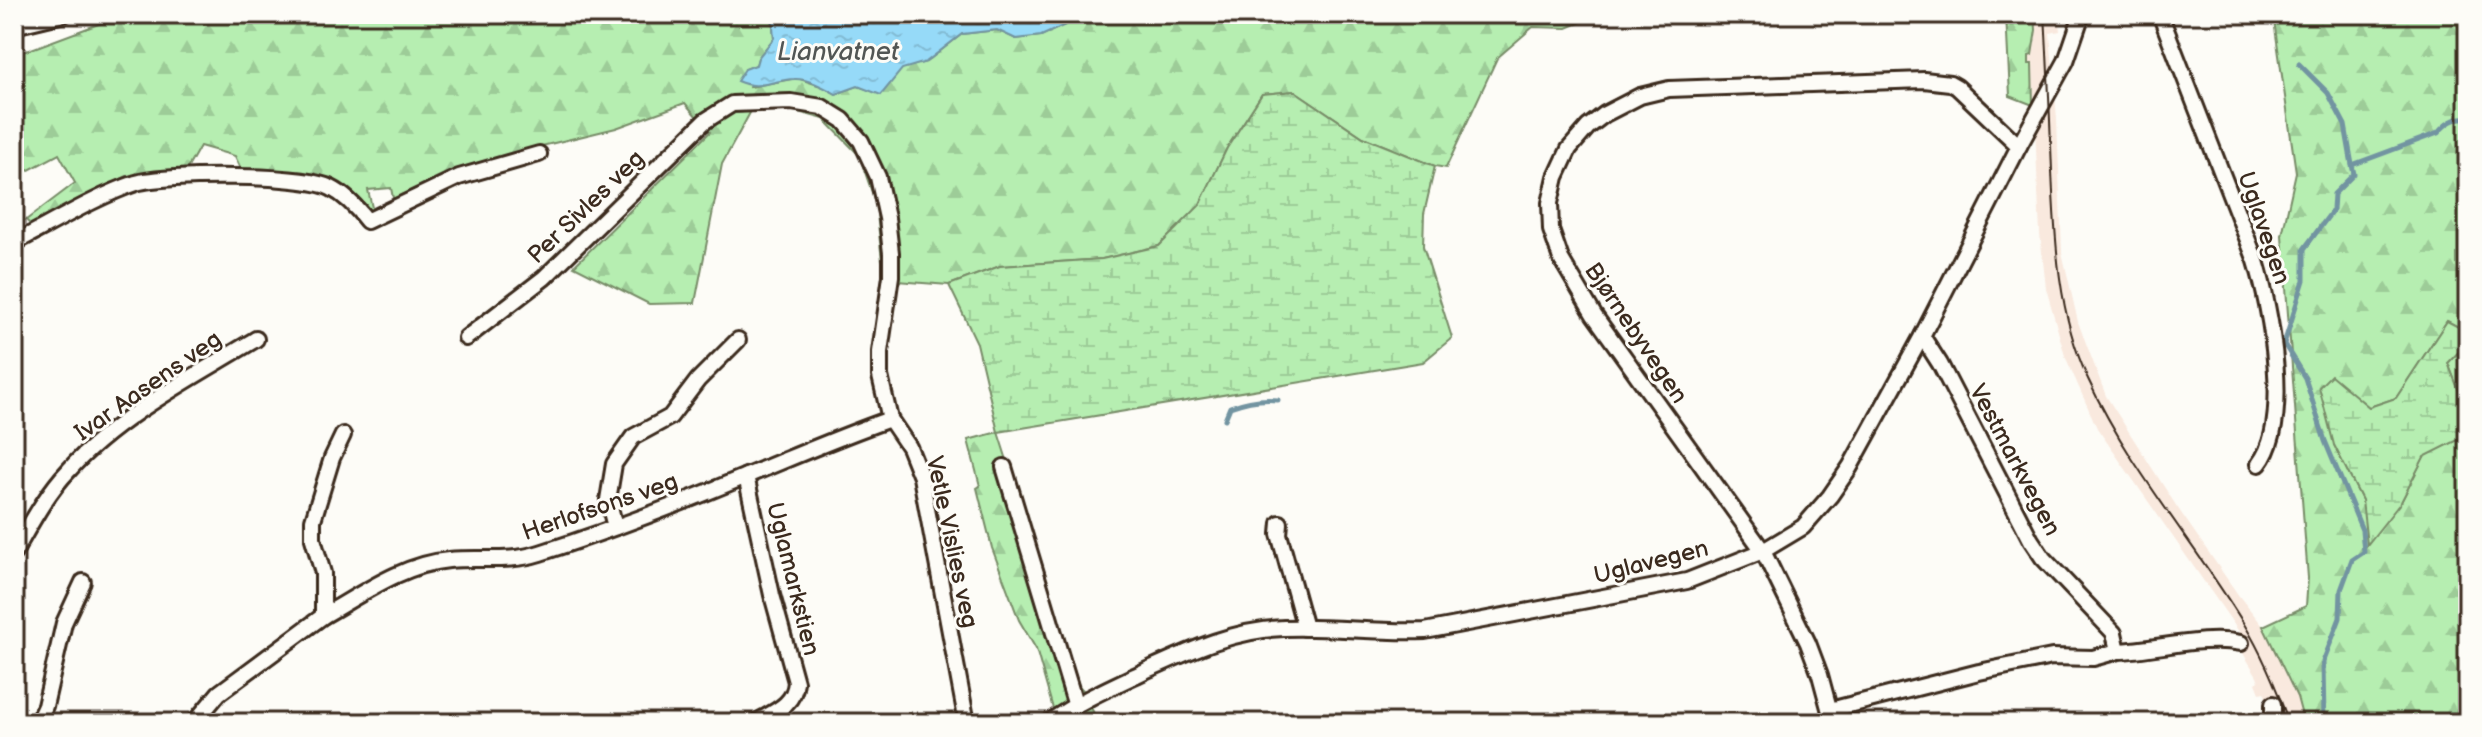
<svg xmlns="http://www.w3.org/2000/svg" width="2482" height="737" font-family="'Balsamiq Sans',sans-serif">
<defs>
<pattern id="forest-firs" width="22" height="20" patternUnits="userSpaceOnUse" patternTransform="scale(2)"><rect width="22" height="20" fill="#b6eeb1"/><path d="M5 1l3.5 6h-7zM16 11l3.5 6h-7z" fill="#9dcc98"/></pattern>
<pattern id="wetland-marsh" width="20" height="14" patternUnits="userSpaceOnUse" patternTransform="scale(2)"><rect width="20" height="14" fill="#b6eeb1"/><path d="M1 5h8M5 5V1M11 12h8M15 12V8" fill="none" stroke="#9dcc98"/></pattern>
<pattern id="water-ripples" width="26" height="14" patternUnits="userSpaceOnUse" patternTransform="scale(2)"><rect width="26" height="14" fill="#96daf8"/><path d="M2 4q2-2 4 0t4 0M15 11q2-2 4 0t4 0" fill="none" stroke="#82bbd4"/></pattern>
</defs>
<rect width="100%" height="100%" fill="#fdfcf7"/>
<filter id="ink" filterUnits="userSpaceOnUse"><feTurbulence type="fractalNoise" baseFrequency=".0125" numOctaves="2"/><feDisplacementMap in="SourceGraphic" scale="16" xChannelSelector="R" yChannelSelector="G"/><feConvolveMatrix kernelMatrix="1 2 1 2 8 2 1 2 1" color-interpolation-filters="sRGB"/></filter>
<g filter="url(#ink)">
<polygon fill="#f9e9de" points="2035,14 2058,14 2060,31 2050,33 2057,119 2062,252 2078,322 2106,396 2177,507 2239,596 2263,626 2297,697 2304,723 2277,723 2264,692 2260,693 2256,683 2259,681 2257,676 2241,650 2242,636 2097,428 2065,356 2046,288 2040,234 2032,65 2029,64 2029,55 2032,55 2036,31"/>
<g fill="url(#forest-firs)" stroke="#788c68" stroke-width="2">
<polygon points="120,14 287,14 297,20 300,14 772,14 774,38 758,58 756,65 745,69 750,87 797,78 824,87 836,94 858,86 881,94 902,68 926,62 962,34 997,30 1016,39 1041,36 1082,17 1085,14 1601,14 1567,28 1533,27 1497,58 1446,168 1435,166 1363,137 1295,91 1262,94 1227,148 1199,207 1159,246 1102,259 1000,266 949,285 884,280 876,204 859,155 824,119 780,107 751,111 722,164 695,303 649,304 574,266 710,132 685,103 616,128 513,153 437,181 394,203 391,188 368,190 373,212 366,210 327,178 242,171 235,156 200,146 187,169 127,176 31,225 26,220 75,183 59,154 14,178 14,52 26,51 120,16"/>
<polygon points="2006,14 2035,14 2036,30 2032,55 2029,56 2029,64 2032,64 2033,105 2010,96"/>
<polygon points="2273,14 2468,14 2468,332 2447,321 2396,398 2369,407 2334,445 2362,500 2401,502 2424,456 2468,435 2468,723 2304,723 2297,697 2263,626 2306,606 2308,578 2282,235 2296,172"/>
<polygon points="2468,342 2468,414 2448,363"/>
<polygon points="998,432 1079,686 1084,691 1098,723 1057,723 1036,649 1019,620 992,548 977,488 980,486 968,440"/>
</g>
<g fill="url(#wetland-marsh)" stroke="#788c68" stroke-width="2">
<polygon points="1295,91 1363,137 1435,166 1424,214 1423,246 1452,338 1423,362 998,432 977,343 949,285 1000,266 1102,259 1159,246 1199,206 1227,148 1262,94"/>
<polygon points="2447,321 2468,332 2468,342 2448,363 2468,414 2468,435 2424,457 2401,502 2367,545 2362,500 2334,445 2319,387 2331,375 2369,407 2396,398"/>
</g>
<path fill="url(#water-ripples)" stroke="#7294a1" stroke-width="2" d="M 772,14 L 1085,14 L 1083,17 L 1041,36 L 1016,39 L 997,30 L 962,34 L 926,62 L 902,69 L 881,95 L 858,86 L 836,94 C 825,88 808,78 794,79 C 772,80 759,91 737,81 L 745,69 L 756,65 L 758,58 L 774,38 Z"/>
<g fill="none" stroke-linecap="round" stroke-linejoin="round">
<g stroke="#7294a1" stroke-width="5">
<polyline points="2299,64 2328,93 2345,125 2352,165"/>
<path d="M 1225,419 L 1230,407 C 1246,401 1261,398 1278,400"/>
<path d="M 2324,723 L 2323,662 L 2340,618 L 2341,590 L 2352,560 L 2364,552 L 2362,530 L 2325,441 L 2305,378 L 2284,344 L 2304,280 L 2304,249 L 2333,210 L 2334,194 L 2354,174 L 2352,165 L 2438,133 C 2445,124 2456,116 2468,118"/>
</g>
<g stroke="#3b2a1e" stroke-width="20">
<g id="street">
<path d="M 2160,14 L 2256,261 C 2271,310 2292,422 2259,464"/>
<polyline points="14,26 64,14"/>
<path d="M 14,243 C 51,224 97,196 136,183 C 166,174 304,174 331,188 C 345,195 358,209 367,221 L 459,177 L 539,154"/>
<path d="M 1922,336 L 1940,364 L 2031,540 L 2043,558 L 2114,633 L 2118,651 C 2157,650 2203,635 2241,643"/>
<polyline points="466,338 544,278 705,121 732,104 791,102 822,107 843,120 861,141 878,177 887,218 891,253 891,276 880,352 880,376 890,419 909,447 921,477 967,723"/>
<polyline points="1004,467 1075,703"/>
<path d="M 746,476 L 772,595 L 796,682 C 794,706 773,712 755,723"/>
<polyline points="1280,523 1279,534 1305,628"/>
<polyline points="615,527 608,500 614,464 633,437 670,417 698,380 738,340"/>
<path d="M 14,553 C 30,525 46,494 69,470 C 118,416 194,377 256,339"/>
<path d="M 323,616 C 362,594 403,564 449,560 C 480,557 509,563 540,553 C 609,531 677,505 744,477 C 793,457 841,436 890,419"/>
<polyline points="1830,710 1979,672 2052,657 2093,658 2118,651"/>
<polyline points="37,723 45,706 64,623 83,582"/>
<polyline points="194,723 219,693 323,616 323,573 313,539 313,520 332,458 343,435"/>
<path d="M 1048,723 C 1079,701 1111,687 1145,671 C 1191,650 1233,630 1284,628 C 1331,626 1378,633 1425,631 L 1687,581 L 1763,551 L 1803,527 L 1830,496 L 1850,467 L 1922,336 L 2019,146 L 2066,61 L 2082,14"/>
<polyline points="1833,723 1820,675 1808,643 1763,551 1594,315 1561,259 1551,230 1550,203 1556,177 1569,149 1588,127 1605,114 1640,96 1669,89 1924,80 1950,83 1957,87 2019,146"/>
<polyline points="2273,723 2273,704"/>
</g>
</g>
<use href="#street" stroke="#fdfcf7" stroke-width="14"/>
<path stroke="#3b2a1e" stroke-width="2" d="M 2045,14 C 2048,66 2050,119 2052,171 C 2055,241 2058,315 2088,379 C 2129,468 2193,541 2244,624 C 2263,655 2277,689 2289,723"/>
</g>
</g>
<g text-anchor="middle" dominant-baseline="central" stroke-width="6" stroke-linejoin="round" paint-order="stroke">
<g font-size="24" fill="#3b2a1e" stroke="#fdfcf7">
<text transform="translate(586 207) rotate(-44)">Per Sivles veg</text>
<text transform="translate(2264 228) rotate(71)">Uglavegen</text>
<text transform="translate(1636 333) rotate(56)">Bjørnebyvegen</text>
<text transform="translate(148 386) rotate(-35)">Ivar Aasens veg</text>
<text transform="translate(2015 460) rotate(62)">Vestmarkvegen</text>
<text transform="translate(600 507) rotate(-19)">Herlofsons veg</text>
<text transform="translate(952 542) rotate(78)">Vetle Vislies veg</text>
<text transform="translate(1651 562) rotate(-14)">Uglavegen</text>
<text transform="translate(793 579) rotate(76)">Uglamarkstien</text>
</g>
<g font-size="26" font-style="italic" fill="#525654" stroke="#fdfcf7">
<text x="838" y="52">Lianvatnet</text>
</g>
</g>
<rect width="2482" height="737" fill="none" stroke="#fdfcf7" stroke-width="48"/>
<rect x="24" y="24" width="2434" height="689" fill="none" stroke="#3b2a1e" stroke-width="3" filter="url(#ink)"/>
</svg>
